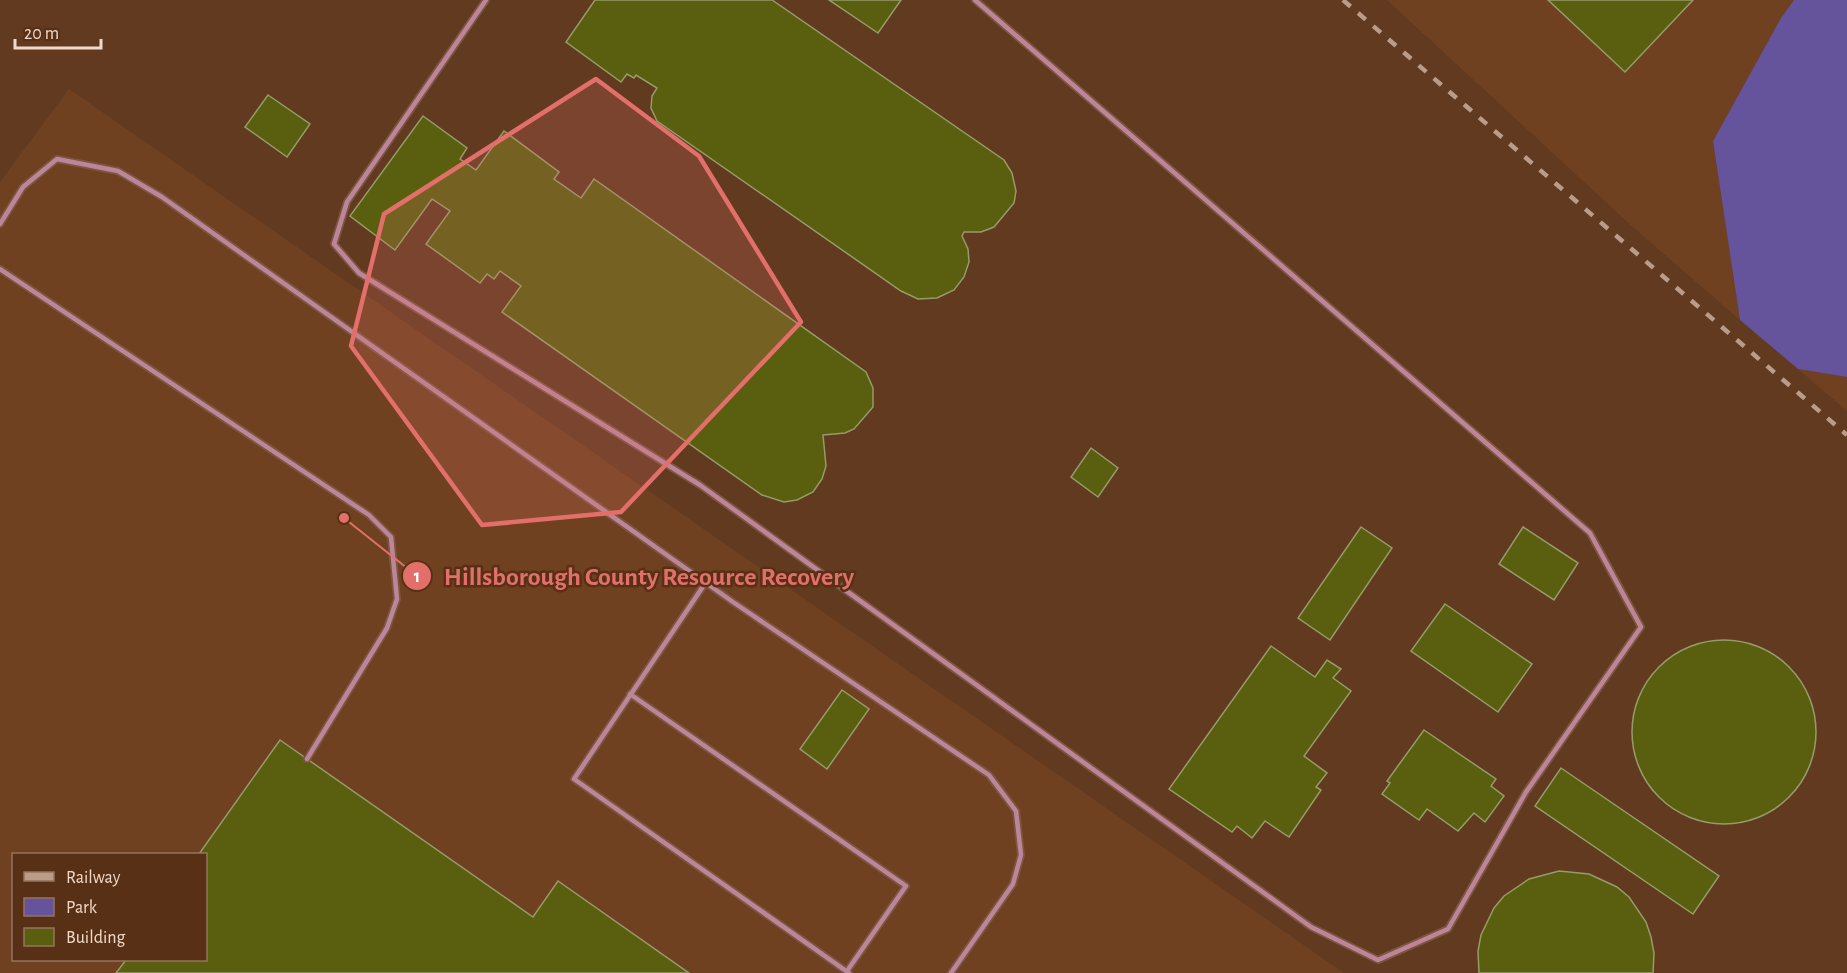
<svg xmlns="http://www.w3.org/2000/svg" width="1847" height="973" font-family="'Alegreya Sans',sans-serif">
<rect width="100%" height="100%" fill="#623a20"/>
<g fill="#704121" fill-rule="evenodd">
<polygon points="1387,0 1794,0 1781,18 1713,141 1740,320 1634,228"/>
<path d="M 69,89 L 1344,973 L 0,973 L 0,182 ZM 14,854 L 206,854 L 206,960 L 14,960 Z"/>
<polygon points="1798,369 1847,377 1847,411"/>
</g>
<polygon fill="#65539c" points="1794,0 1847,0 1847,377 1798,369 1740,320 1713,141 1781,18"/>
<g fill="#5a5e0f" stroke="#969b6a" stroke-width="1.5">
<polygon points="595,0 772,0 1004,160 1012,173 1016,191 1014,203 994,227 981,232 964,232 962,236 968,249 969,262 964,277 954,290 937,298 918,299 901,291 657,121 651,108 652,96 657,88 636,75 634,78 627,74 621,82 566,42"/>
<polygon points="829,0 901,0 878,33"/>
<polygon points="1548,0 1693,0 1625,72"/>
<polygon points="268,95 310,124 287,157 245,127"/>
<polygon points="423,116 467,148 460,159 476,170 504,131 559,172 554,179 581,198 594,179 866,372 873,388 873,407 854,429 845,433 823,435 826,466 822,479 813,492 797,500 784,502 762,495 502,312 521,286 500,271 494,279 487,274 480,283 426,244 450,211 432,199 395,250 350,216"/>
<polygon points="1091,448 1118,468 1098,497 1071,477"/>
<polygon points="1361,527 1392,548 1330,640 1298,618"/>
<polygon points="1523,527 1578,563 1554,600 1499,564"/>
<polygon points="1445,604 1532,664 1498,712 1411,651"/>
<circle cx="1724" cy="732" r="92"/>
<polygon points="1271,646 1315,677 1327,660 1341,669 1333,678 1351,691 1304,756 1327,773 1316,787 1321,790 1289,837 1265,821 1252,838 1237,826 1232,832 1169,789"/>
<polygon points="842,690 869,709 827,769 800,749"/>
<polygon points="1424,730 1496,779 1491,786 1504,796 1485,822 1474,813 1458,831 1427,809 1419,820 1382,794 1390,783 1387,781"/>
<polygon points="280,740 533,917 558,881 689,973 116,973 126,960 206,960 206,854 199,854"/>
<polygon points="1561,768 1719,876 1693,914 1535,806"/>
<polygon points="1559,871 1589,874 1617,887 1629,897 1646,922 1651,937 1654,953 1653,973 1479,973 1478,951 1481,935 1494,908 1504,896 1529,879"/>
</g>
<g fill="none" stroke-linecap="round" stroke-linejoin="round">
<g stroke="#7c573f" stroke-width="8">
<g id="service">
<polyline points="486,0 347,202 334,244 359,273 700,485 1311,927 1378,960 1448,929 1526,792 1641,627 1590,533 975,0"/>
<polyline points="0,224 23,187 57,159 118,171 162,197 733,602 989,775 1016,811 1021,855 1013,884 951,973"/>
<polyline points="0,269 369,515 391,537 397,599 387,628 307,759"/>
<polyline points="706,582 574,779 849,973"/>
<polyline points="630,694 906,886 847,971"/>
</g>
</g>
<use href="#service" stroke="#bc859b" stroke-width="4.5"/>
<polyline stroke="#bb9c89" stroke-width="4.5" stroke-dasharray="10 10" stroke-linecap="butt" points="1343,0 1847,435"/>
</g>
<path fill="#e26f69" fill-opacity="0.2" stroke="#e26f69" stroke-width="4.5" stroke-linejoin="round" d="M 596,79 L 699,156 L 801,322 L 621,512 L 482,525 L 351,346 L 384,214 Z"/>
<path fill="none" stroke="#e26f69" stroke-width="2" d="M344 518L417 576"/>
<g fill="#e26f69" stroke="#573015" stroke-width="2">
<circle cx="344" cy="518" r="6"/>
<circle cx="417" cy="576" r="15"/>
</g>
<g font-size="18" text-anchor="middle" font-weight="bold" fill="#fff">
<text x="417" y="582">1</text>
</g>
<g font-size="26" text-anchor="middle" font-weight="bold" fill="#e26f69" stroke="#573015" stroke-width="5" stroke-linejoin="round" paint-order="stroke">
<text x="649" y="585">Hillsborough County Resource Recovery</text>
</g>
<rect x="12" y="853" width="195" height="108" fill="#573015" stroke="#95745d" stroke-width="1.5"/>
<rect x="24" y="872" width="30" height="9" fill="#bb9c89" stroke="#95745d" stroke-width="1.5"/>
<text x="66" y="883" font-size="18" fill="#f3d9ca">Railway</text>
<rect x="24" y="898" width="30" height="18" fill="#65539c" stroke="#95745d" stroke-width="1.5"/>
<text x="66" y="913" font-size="18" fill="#f3d9ca">Park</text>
<rect x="24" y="928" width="30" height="18" fill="#5a5e0f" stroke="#95745d" stroke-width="1.5"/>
<text x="66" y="943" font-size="18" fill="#f3d9ca">Building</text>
<path d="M15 39v9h86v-9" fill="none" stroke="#f3d9ca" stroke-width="3"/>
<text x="24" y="39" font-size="18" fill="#f3d9ca" stroke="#573015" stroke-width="4.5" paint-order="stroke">20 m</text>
</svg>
